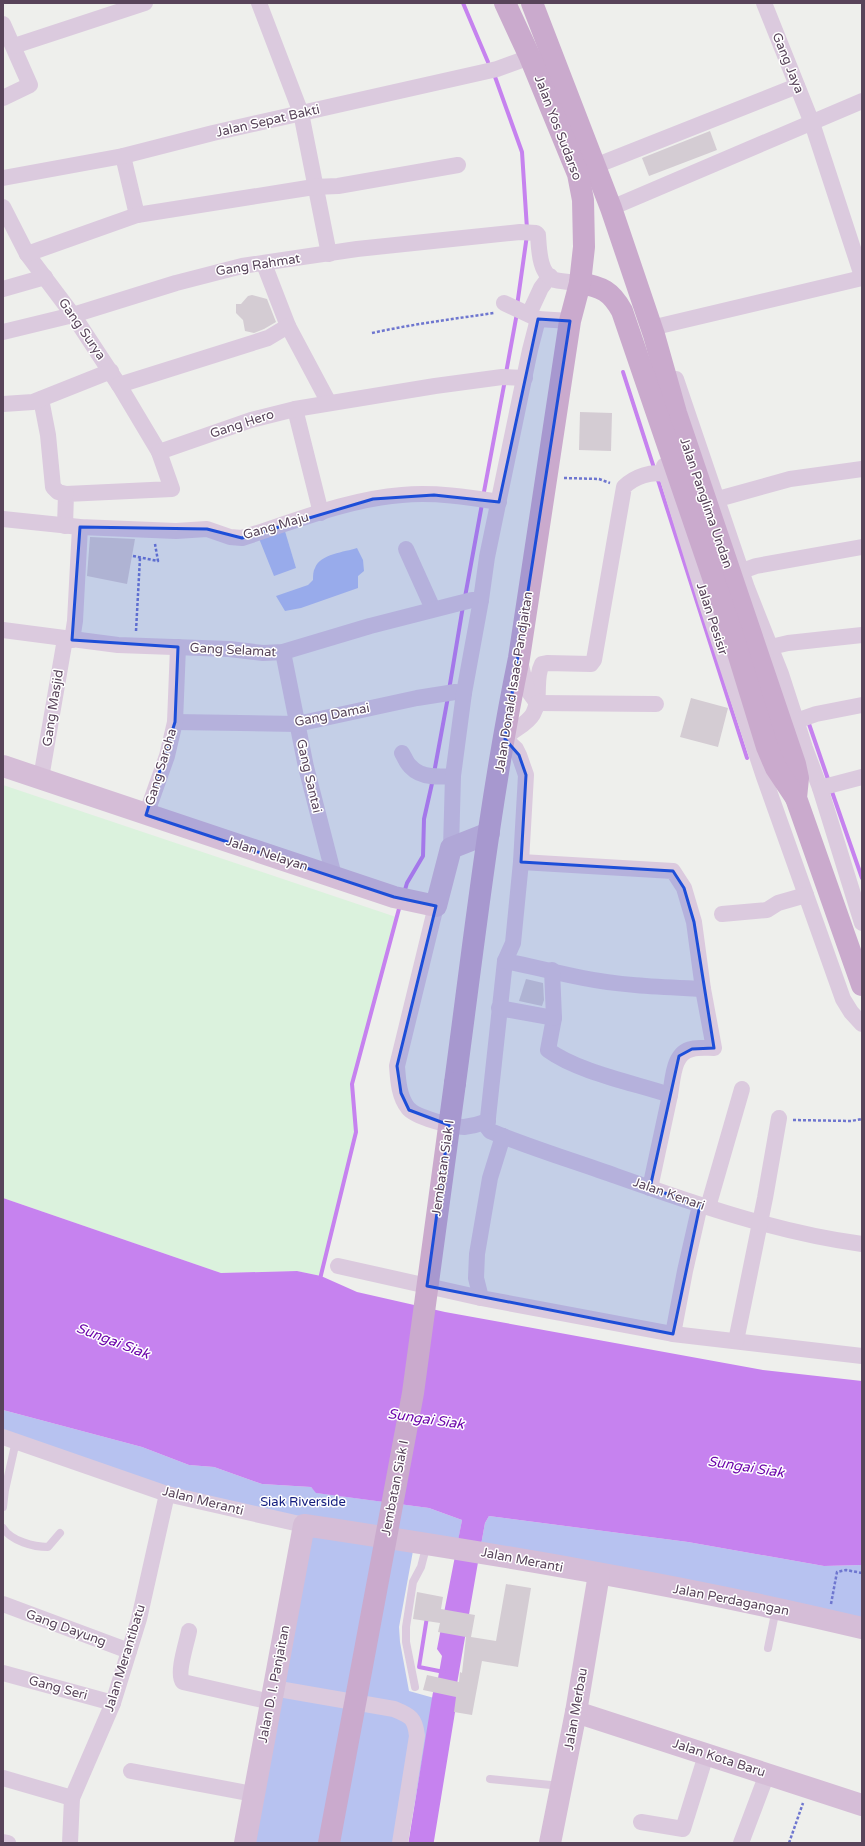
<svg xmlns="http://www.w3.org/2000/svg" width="865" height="1846" font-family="'Varela Round',sans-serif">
<rect width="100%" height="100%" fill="#eeefec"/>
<g fill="#b7c2f0">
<polygon points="284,528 296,568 274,576 258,536"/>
<path d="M 357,548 L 363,560 L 364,571 L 358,576 L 358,588 L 301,608 L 285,611 L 276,596 L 308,585 L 313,580 C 313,576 313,571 315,568 C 320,554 345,552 357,548 Z"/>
<polygon points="3,1410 142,1447 189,1465 214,1467 262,1484 311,1487 317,1493 429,1508 462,1520 458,1542 306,1519 169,1489 3,1432"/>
<polygon points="489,1516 688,1542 824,1566 862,1565 862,1619 481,1545 485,1523"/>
<polygon points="311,1535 413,1551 399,1627 400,1642 409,1691 434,1698 407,1843 253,1843"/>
</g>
<polygon fill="#dbf2dd" points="3,785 396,917 352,1084 356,1132 321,1276 297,1271 221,1273 3,1198"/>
<polygon fill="#c682ef" points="3,1198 221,1273 297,1271 321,1276 357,1292 445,1312 763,1370 862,1381 862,1565 824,1566 688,1542 489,1516 485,1523 481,1545 449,1730 429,1728 442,1656 437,1649 462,1520 429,1508 316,1493 311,1487 262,1484 214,1467 189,1465 142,1447 3,1410"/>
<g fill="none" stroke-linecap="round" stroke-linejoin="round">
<g stroke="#c682ef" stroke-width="4">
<polyline points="463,3 488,62"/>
<polyline points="494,74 522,152 527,229"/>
<polyline points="517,306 527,235"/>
<polyline points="623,372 655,471"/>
<polyline points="506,373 517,313"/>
<polyline points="657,477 747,758"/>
<polyline points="483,497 505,380"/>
<polyline points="465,597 482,504"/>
<polyline points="449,690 463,606"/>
<polyline points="809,724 829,782"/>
<polyline points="434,773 448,697"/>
<polyline points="831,789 862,878"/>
<polyline points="404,893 407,883 423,856 424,819 433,779"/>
<polyline points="320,1279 356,1132 352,1084 400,905"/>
<polyline points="427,1617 419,1667 444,1672"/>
</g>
<polyline stroke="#c682ef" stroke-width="25" points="421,1843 445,1696"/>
</g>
<g fill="#d4ccd3">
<polygon points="710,131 717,150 649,176 642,158"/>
<polygon points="252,295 267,299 276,322 264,329 254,333 245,331 243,320 236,313 236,304 241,304 248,296"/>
<polygon points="580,412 612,413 611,451 579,450"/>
<polygon points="90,537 135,539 127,584 87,576"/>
<polygon points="691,698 728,708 718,747 680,737"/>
<polygon points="526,979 543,983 544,1000 542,1006 519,1001"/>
<polygon points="506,1584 531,1588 518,1667 482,1661 472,1715 454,1712 456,1697 423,1690 427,1675 459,1682 460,1672 462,1673 466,1637 438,1632 440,1623 413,1619 417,1592 443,1597 441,1609 475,1615 471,1637 496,1641"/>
</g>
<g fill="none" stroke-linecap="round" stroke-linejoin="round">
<g stroke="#6e76cf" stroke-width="2.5" stroke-dasharray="3 2" stroke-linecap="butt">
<path d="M 372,333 C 413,324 453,319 494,313"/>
<polyline points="564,478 599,479 610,483"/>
<polyline points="133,556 158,561 155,544"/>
<polyline points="136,631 140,558"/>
<polyline points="793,1120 851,1121 862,1119"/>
<polyline points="831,1604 837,1572 846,1570 862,1573"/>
<polyline points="789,1843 803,1803"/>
</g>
<g stroke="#dbcade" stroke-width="8">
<polyline points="3,1507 5,1490 16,1441"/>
<path d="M 3,1528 C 11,1541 34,1547 48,1547 L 60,1533"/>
<polyline points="768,1648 776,1609"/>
<polyline points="415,1687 406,1642 406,1627 413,1582 421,1567 427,1544"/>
<polyline points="490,1779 561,1786"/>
</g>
<g stroke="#dbcade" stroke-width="16">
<polyline points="259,3 301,113 329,254"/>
<polyline points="764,3 812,123 862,276"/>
<polyline points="3,24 30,85 3,98"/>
<polyline points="14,46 145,3"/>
<polyline points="123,156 137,215"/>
<polyline points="595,166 797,86"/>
<polyline points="3,178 123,156 213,133 497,69 530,57"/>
<polyline points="3,207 27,254 73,315 119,385 159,452 172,489 66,494 65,526"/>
<polyline points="611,208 862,101"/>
<polyline points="27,254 137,215 314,187 338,186 458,165"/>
<polyline points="264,264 288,326"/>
<polyline points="3,289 45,277"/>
<polyline points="504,303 538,319"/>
<polyline points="529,314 541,288 550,276"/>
<polyline points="651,328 862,278"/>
<path d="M 3,332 L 73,315 L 176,283 L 242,266 L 357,249 L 520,232 L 536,233 L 538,235 C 539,248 539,275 555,280 C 563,282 572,282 580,283"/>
<polyline points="676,379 747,588 781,674 805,748 820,788 862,923"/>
<polyline points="119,385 268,338 288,326 329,403"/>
<polyline points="41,399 48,435 53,487 58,492 66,494"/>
<polyline points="3,404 33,402 111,371"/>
<polyline points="295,409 321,513"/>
<polyline points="159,452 251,420 295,409 435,386 502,377 525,378"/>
<polyline points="664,466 706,602 764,777 843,999 851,1012 862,1024"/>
<path d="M 667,475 C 652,470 634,477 624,487 L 594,660 L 591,664 L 547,663 L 542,664 C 534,680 542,698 533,714 C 526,726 512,729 505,739 L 516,749 L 519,755 L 526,775 L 521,862 L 513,943 L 505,961 L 487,1127 L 490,1131 C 531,1148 574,1161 616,1176 C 695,1204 779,1233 862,1244"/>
<polyline points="718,499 790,479 862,469"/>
<path d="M 3,519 L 80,527 L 176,531 L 207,529 L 230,537 L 242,538 C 293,522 348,499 402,495 C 434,492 468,497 499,502"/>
<polyline points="406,549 433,609"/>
<polyline points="742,571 756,566 862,547"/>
<polyline points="3,630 118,645 229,649 263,653 283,652 370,626 456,604 472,600 481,600"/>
<polyline points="72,640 75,621 80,527"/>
<polyline points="771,647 788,643 862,635"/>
<polyline points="283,652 306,767 334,876"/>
<polyline points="520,662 527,689 537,703"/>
<polyline points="537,703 656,704"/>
<polyline points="796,721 816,714 862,705"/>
<polyline points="175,722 297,724 417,698 455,692 464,693"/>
<path d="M 402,753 C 405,758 407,764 411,767 C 421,778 440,777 453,776"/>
<polyline points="41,778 65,639"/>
<polyline points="820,788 862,777"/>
<polyline points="146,815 167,756 175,722 178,647"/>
<polyline points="451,848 453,776 464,693 481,600 487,557 530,350 538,319 570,321"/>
<path d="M 521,862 L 673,871 L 684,888 L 694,922 L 703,989 L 714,1048 C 707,1048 699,1047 692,1049 C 673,1052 673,1079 670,1095"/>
<path d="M 436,906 L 397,1066 C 398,1080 399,1097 408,1108 C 415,1117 452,1127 464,1127 C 472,1126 480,1124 488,1121"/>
<polyline points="722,914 767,910 778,903 806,895"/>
<path d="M 505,961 C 531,966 557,973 583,978 C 623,986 663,987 703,989"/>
<path d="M 552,970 L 554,1018 L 548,1050 C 578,1072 634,1083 670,1095 L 650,1188"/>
<polyline points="499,1008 554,1018"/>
<polyline points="503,1136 490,1178 477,1254 476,1278 481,1298 673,1334 862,1356"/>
<polyline points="708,1207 742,1089"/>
<polyline points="338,1266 481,1298"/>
<polyline points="673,1334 685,1271 700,1205"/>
<polyline points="736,1341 765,1198 779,1118"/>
<polyline points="3,1437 167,1494 304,1525"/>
<polyline points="3,1604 129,1651"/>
<path d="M 189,1631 C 187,1642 176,1674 183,1682 L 271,1702"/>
<polyline points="3,1673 113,1703"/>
<path d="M 273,1688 L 394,1709 C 411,1716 415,1718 417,1736 L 400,1843"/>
<polyline points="131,1771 253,1794"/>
<polyline points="3,1778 72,1798"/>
<polyline points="641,1822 683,1829 706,1755"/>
<polyline points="3,1842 8,1843"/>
<polyline points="70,1843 72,1798 113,1703 139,1619 167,1494"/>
<polyline points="741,1843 767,1774"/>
</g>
<g stroke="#d5bdd7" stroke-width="22">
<polyline points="3,766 394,897 436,906 451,848 489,833"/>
<polyline points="576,1712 862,1805"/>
<path d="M 245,1843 L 304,1525 C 491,1553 678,1584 862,1628"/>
<polyline points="550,1843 576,1712 599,1574"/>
</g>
<g stroke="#caaacd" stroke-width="22">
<polyline points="532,3 611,208 654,335 676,413 795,764 798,778 796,798 862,985"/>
<path d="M 580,283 C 602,287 611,291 622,311 L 731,630 L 767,747 L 776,768 L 796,798"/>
<path d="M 455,1083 C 474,942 490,798 519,658 L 570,321 L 580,283 L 584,247 L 583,200 L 578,174 L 530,57 L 505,3"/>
</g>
<polyline stroke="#caaacd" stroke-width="22" points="329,1843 413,1393 455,1083"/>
</g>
<path fill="#1d4ed8" fill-opacity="0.2" stroke="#1d4ed8" stroke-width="3" stroke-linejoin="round" d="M 538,319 L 570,321 L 505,739 L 519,755 L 526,775 L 521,862 L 673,871 L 684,888 L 694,922 L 714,1048 L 692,1049 L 679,1056 L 650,1188 L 700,1205 L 673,1334 L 427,1286 L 449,1125 L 409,1110 L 401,1093 L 397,1066 L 436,906 L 394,897 L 146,815 L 175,722 L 178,647 L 72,640 L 80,527 L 207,529 L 242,538 L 373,499 L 434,495 L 499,502 Z"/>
<g text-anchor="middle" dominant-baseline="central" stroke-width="3" stroke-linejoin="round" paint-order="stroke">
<g font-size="13" fill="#58445a" stroke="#fff">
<text transform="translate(788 63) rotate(68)">Gang Jaya</text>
<text transform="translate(268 121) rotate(-13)">Jalan Sepat Bakti</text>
<text transform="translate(558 128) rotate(69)">Jalan Yos Sudarso</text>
<text transform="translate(258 265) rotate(-9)">Gang Rahmat</text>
<text transform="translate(82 329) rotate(55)">Gang Surya</text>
<text transform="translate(242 424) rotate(-18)">Gang Hero</text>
<text transform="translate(706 503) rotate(71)">Jalan Panglima Undan</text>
<text transform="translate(276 526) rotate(-16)">Gang Maju</text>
<text transform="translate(712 619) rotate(72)">Jalan Pesisir</text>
<text transform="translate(233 650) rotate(3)">Gang Selamat</text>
<text transform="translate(514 682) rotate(-81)">Jalan Donald Isaac Pandjaitan</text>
<text transform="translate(53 708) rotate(-81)">Gang Masjid</text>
<text transform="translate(332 715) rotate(-11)">Gang Damai</text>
<text transform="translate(161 767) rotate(-73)">Gang Saroha</text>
<text transform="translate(309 776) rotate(77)">Gang Santai</text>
<text transform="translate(267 854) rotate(18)">Jalan Nelayan</text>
<text transform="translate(443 1168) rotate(-82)">Jembatan Siak I</text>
<text transform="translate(669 1194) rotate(19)">Jalan Kenari</text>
<text transform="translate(395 1488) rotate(-79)">Jembatan Siak I</text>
<text transform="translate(203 1501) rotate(14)">Jalan Meranti</text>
<text transform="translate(522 1560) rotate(11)">Jalan Meranti</text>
<text transform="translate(731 1600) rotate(11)">Jalan Perdagangan</text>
<text transform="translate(66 1628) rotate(20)">Gang Dayung</text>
<text transform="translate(125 1658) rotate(-73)">Jalan Merantibatu</text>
<text transform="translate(274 1684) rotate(-79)">Jalan D. I. Panjaitan</text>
<text transform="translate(58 1688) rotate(15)">Gang Seri</text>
<text transform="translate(576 1709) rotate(-80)">Jalan Merbau</text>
<text transform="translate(719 1758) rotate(18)">Jalan Kota Baru</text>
</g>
<g font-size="13" fill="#121c7e" stroke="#fff">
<text x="303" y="1502">Siak Riverside</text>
</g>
<g font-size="14" font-style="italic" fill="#6d06ab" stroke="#fff">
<text transform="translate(113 1341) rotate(21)">Sungai Siak</text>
<text transform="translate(426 1419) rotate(8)">Sungai Siak</text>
<text transform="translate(746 1467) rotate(9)">Sungai Siak</text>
</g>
</g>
<rect width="865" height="1846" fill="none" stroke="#58445a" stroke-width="8"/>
</svg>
